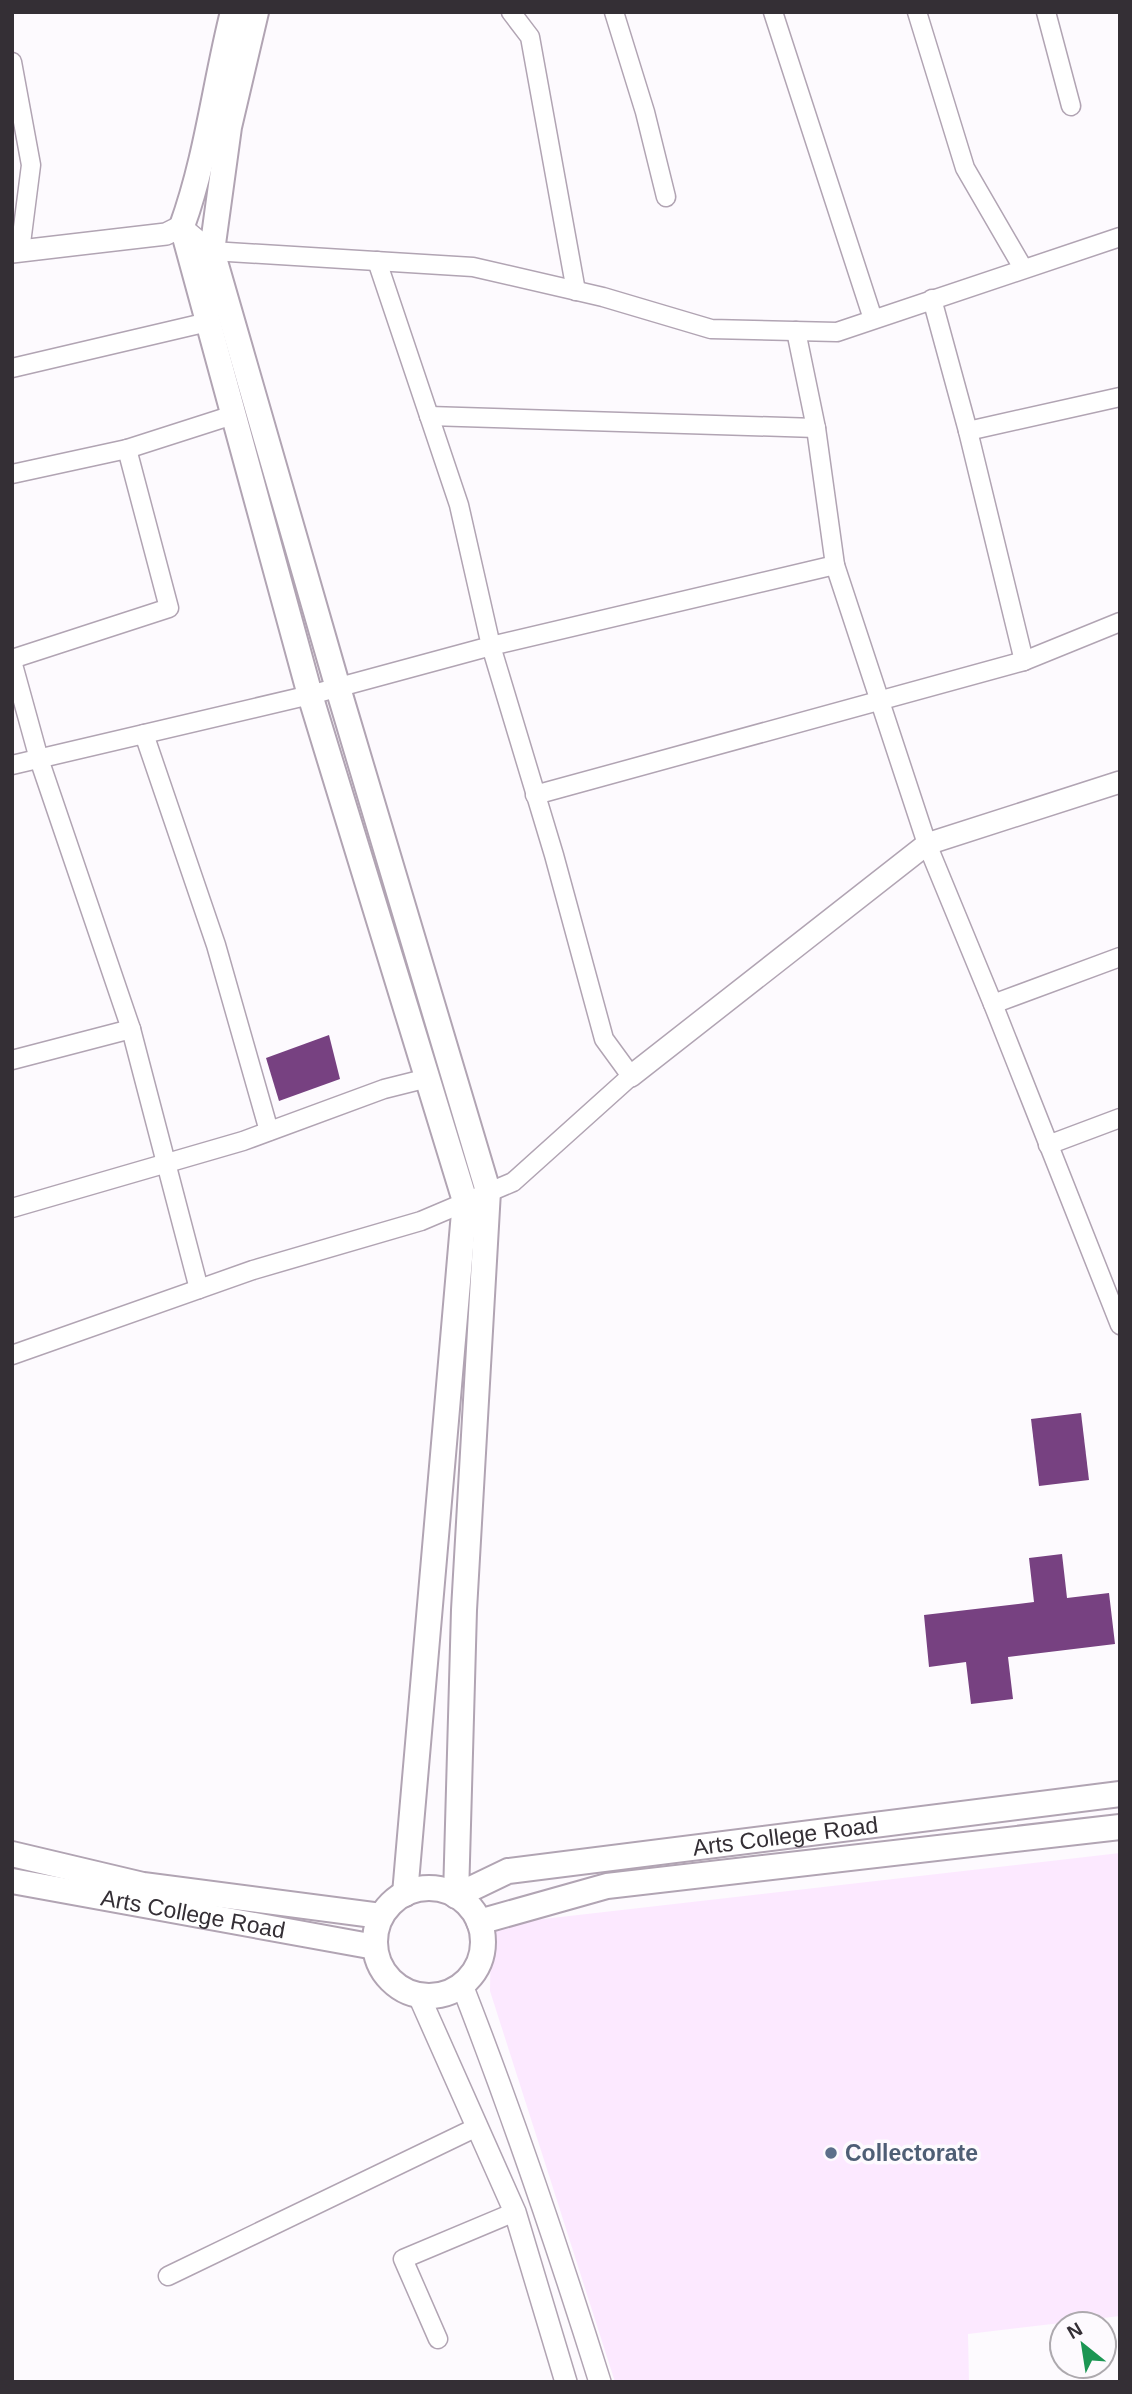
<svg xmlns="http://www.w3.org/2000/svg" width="1132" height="2394" font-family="Helvetica,sans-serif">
<rect width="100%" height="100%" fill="#fdfafe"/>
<polygon fill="#fce9ff" points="1120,1853 1120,2316 968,2334 969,2382 615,2382 490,1991 491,1925"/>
<g fill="#774181">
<polygon points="329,1035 340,1079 279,1101 266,1058"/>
<polygon points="1081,1413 1089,1480 1039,1486 1031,1419"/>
<polygon points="1062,1554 1067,1598 1109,1593 1115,1644 1008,1657 1013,1699 971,1704 966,1662 929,1667 924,1615 1034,1602 1029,1558"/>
</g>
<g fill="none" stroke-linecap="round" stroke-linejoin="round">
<g stroke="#b1a4b3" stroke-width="21">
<g id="minor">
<polyline points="511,12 530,37 576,291"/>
<polyline points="614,12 645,112 666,197"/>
<polyline points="773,12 873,319"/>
<polyline points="917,12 965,168 1023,268"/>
<polyline points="1046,12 1071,106"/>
<polyline points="12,62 31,165 20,251"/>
<polyline points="182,226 212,251 473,267 603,297 711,329 837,332 1120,237"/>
<polyline points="932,299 968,431 1024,661"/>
<polyline points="796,331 816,428 835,565"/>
<polyline points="12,368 208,322"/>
<polyline points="429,416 816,428"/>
<polyline points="968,431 1120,397"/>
<polyline points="12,474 127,449 233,415"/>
<polyline points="12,659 169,608 127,449"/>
<polyline points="12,661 39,759 131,1029 12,1060"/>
<polyline points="144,734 216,945 269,1131"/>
<polyline points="12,765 310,695 491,646 459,505 377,261"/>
<polyline points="535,795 1024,661 1120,622"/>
<polyline points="993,1004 1120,957"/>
<polyline points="131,1029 199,1289"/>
<polyline points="1048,1145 1120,1118"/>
<polyline points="12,1208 243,1141 384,1089 428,1078"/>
<polyline points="12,1355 253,1270 421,1221 513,1182 631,1076 604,1039 554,855 491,646 835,565 927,844 993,1004 1120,1325"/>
<polyline points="168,2276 477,2127"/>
<polyline points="438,2339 403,2259 515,2212"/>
</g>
</g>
<g stroke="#b1a4b3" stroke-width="24">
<g id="tertiary">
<polyline points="12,252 166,234 182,226"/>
<polyline points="631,1076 927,844 1120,782"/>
<path d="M 462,1985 C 513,2116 558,2248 600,2382"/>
<polyline points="419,1996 515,2212 566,2382"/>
</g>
</g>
<g stroke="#b1a4b3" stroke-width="28">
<g id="secondary">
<path d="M 233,12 C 215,83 207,157 182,226 L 310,695 L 465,1201 L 405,1894"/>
<path id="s1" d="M 256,12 L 229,127 L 212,251 L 338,688 L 488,1191 L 464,1610 L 456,1896 L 508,1871 L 1120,1794"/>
<polyline points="12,1854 143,1885 381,1916"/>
<path id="s2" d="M 12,1881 L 375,1947"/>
<circle cx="429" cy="1942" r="54"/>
<polyline points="479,1922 607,1886 1120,1827"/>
</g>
</g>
<use href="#minor" stroke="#fff" stroke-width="18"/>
<use href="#tertiary" stroke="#fff" stroke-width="21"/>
<use href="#secondary" stroke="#fff" stroke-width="24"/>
</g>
<circle fill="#5c6f8a" stroke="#fdfafe" stroke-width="2.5" cx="831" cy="2153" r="7"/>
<g text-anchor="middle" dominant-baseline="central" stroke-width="7" stroke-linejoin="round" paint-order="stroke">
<g font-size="23" fill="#342f35" stroke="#fdfafe">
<text stroke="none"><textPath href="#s1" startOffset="2266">Arts College Road</textPath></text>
<text stroke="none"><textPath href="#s2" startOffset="184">Arts College Road</textPath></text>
</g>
<g font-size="23" font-weight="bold" fill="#4e5e75" stroke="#fdfafe" text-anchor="start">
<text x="845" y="2153">Collectorate</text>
</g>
</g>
<rect width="1132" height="2394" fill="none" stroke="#342f35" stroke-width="28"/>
<g transform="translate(1083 2345) rotate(330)"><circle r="33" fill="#fdfafe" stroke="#ada9ae" stroke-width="2"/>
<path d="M0-5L12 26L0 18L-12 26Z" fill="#1c9653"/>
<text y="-10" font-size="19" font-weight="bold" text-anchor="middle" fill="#342f35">N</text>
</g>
</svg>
